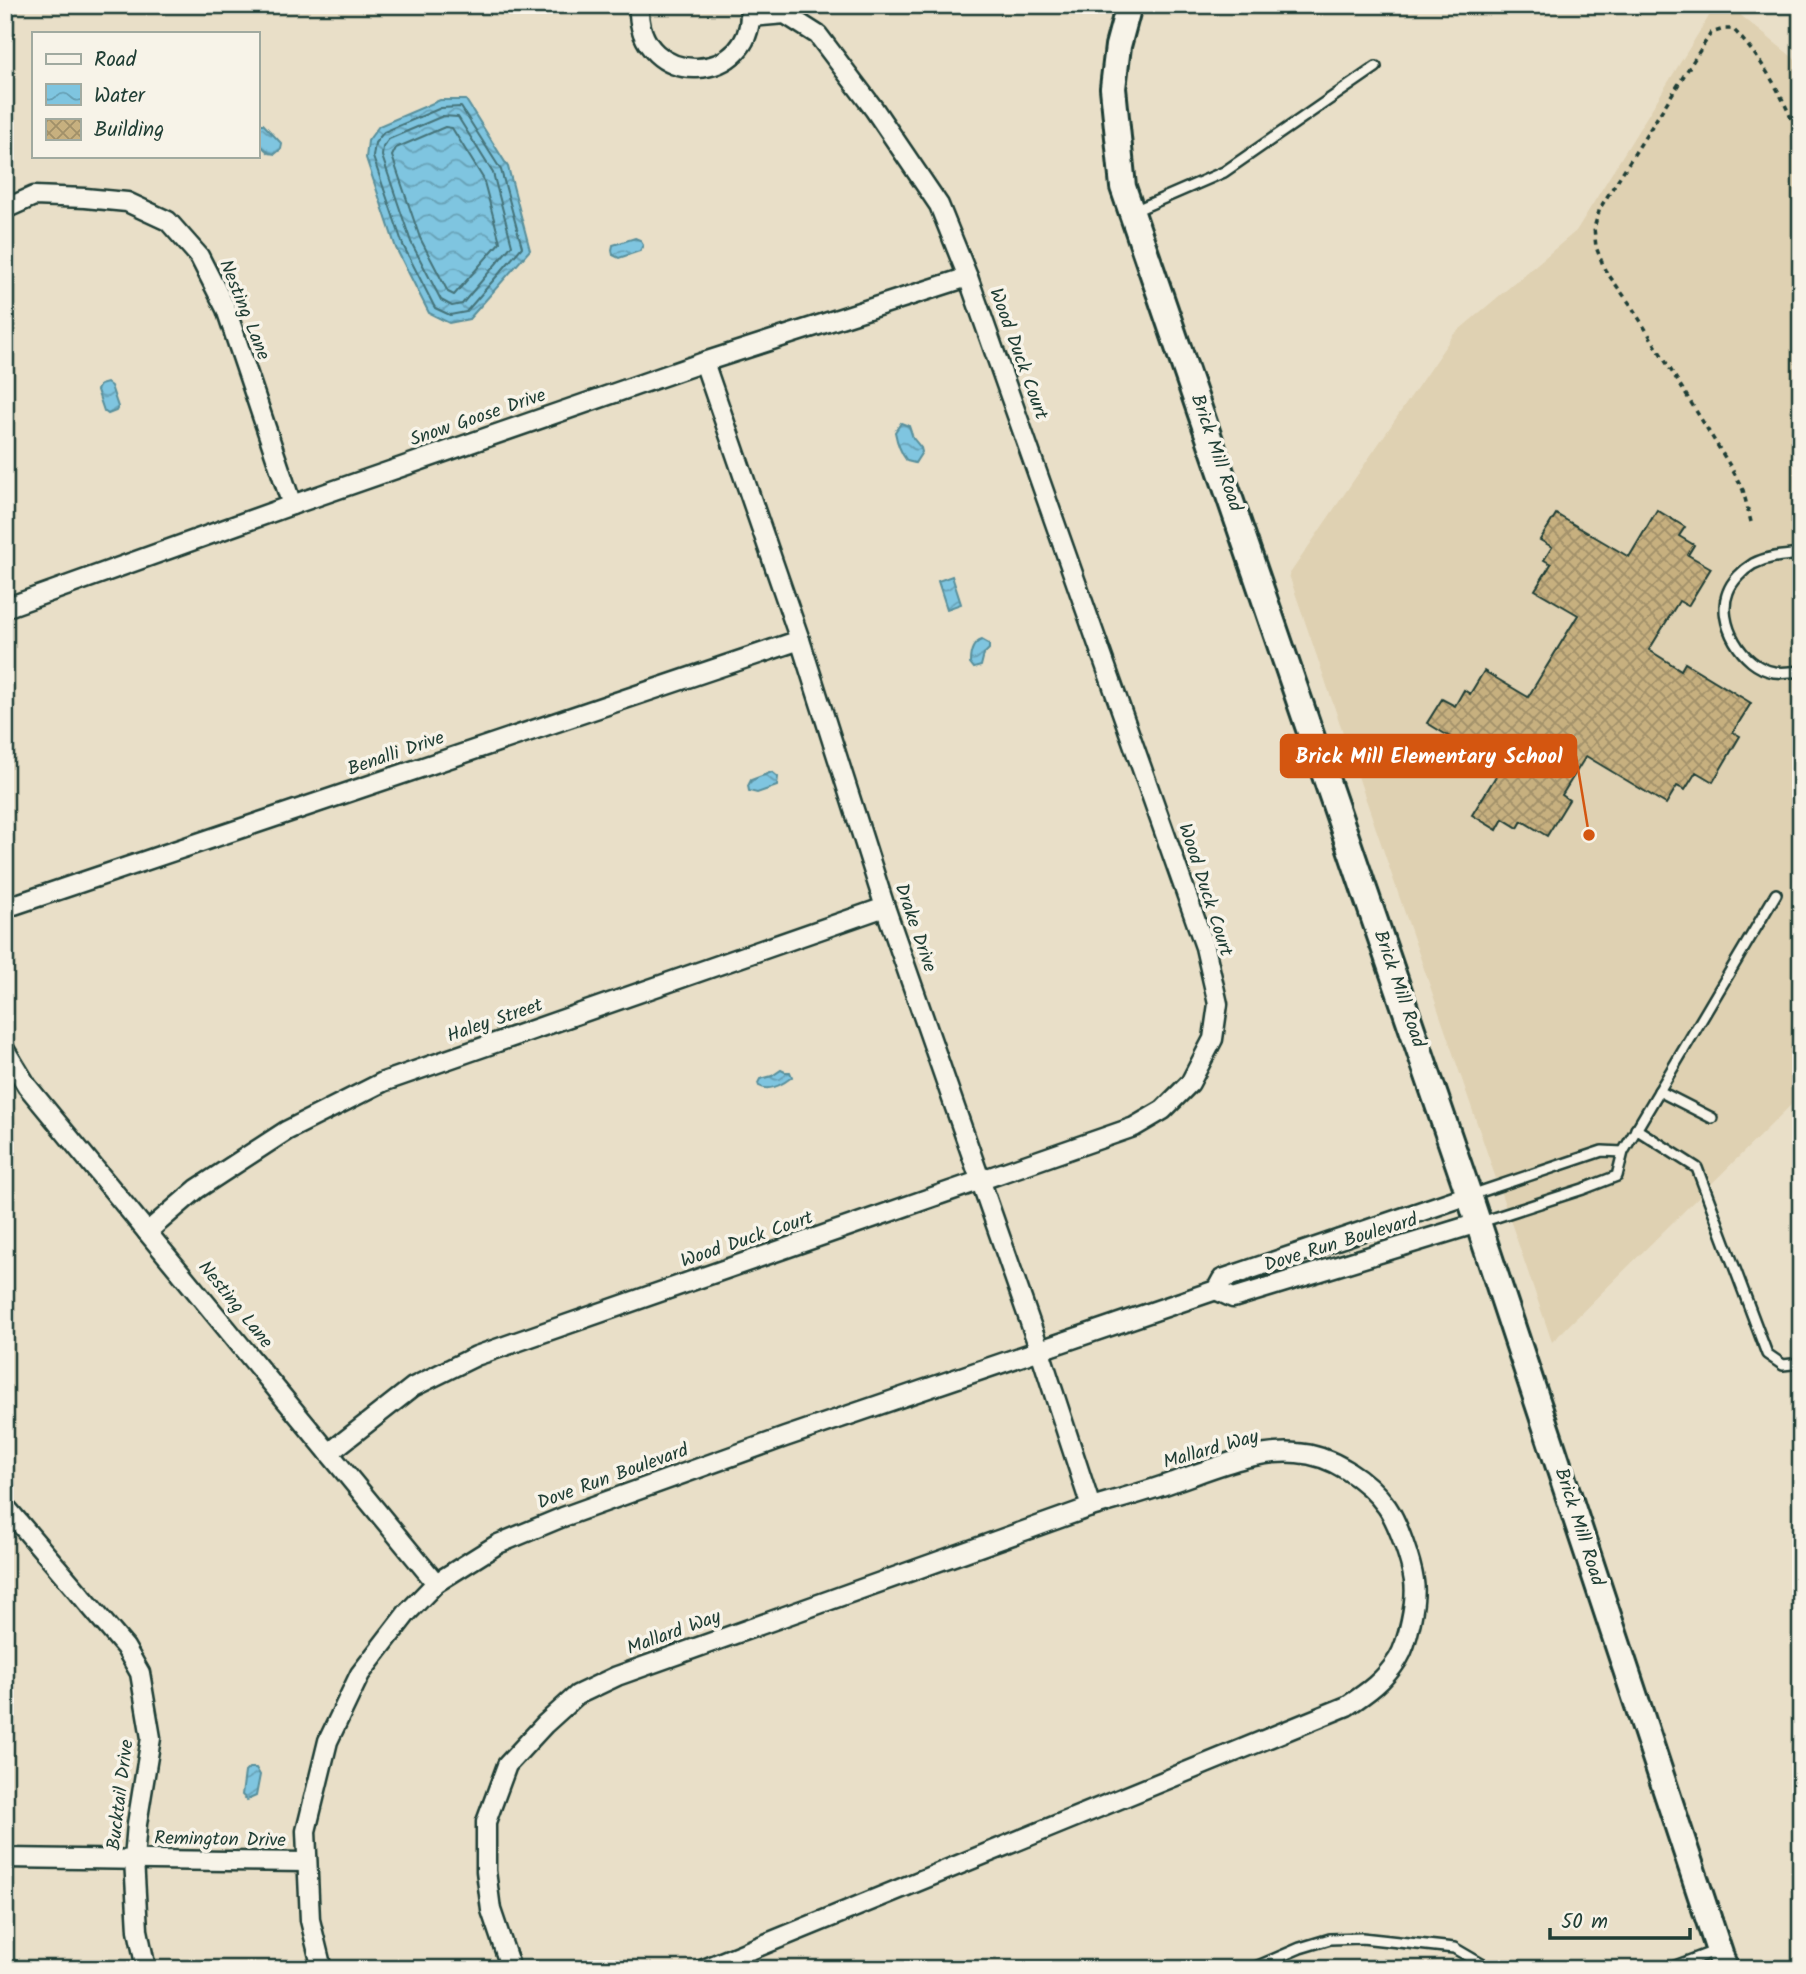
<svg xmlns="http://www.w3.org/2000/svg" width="1806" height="1974" font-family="Kalam,sans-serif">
<defs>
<pattern id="water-waves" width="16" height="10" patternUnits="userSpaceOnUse" patternTransform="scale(1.75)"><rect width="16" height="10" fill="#7fc5e0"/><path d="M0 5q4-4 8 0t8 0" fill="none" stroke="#67a1b6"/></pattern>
<pattern id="building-cross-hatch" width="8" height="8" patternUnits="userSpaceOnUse" patternTransform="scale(1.75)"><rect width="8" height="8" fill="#c7b07f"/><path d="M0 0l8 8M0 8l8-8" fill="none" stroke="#a19069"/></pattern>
</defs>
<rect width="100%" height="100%" fill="#e9dfc8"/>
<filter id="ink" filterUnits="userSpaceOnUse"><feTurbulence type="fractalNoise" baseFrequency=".0143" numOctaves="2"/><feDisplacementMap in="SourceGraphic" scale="14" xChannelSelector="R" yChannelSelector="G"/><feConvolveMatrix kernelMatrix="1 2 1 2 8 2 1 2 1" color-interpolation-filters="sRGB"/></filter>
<g filter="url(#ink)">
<polygon fill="#dfd1b2" points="1716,5 1728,5 1801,64 1801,1095 1552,1342 1289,575 1453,335 1576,231"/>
<g fill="url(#water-waves)" stroke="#598f9b" stroke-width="2">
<polygon points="440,100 466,100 508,167 530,250 469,319 449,323 429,313 396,248 366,158 368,141 379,126"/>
<polygon points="259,124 263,124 282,144 281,149 275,154 269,153 257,142 257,125"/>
<polygon points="635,238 640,240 643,245 640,251 619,258 613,255 612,250 613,245"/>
<polygon points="107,383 111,386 118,407 116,411 108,414 104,411 97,390 100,385"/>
<path d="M 901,423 L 909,426 L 913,438 L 921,448 L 922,452 L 915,463 L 907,461 C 901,453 897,443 895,432 Z"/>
<polygon points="952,576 961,604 947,609 938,581"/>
<path d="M 982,640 L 989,644 L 989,649 L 984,654 L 981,666 L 974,668 L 970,663 C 970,653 972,643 982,640 Z"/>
<polygon points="772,772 778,777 777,786 757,793 749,791 748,786 751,780"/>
<path d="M 781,1070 L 785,1072 L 790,1072 L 792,1077 C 783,1084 769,1092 759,1086 L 758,1083 L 760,1079 L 772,1076 Z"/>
<polygon points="249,1768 256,1768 260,1775 256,1796 247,1800 242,1795 245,1772"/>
</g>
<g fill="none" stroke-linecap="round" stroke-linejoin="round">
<g stroke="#457379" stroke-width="2">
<polygon points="461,107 501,170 522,247 466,312 450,315 435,308 403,245 373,157 375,143 384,132 441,108"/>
<polygon points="443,116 458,117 493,173 512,245 462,304 452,306 441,300 411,242 382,156 383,147 389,139"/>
<polygon points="445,127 452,128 483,178 500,242 454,295 448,292 420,238 392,156 396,148"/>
</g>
</g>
<polygon fill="url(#building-cross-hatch)" stroke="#1f3d34" stroke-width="2" points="1657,510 1685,527 1679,536 1694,545 1688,555 1711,568 1688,606 1679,601 1649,650 1681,670 1685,663 1751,703 1733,732 1740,736 1713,782 1696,772 1685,790 1677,786 1666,804 1586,756 1562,795 1569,800 1547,836 1522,821 1518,828 1503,819 1497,830 1472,815 1501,768 1427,723 1442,699 1455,706 1464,690 1470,694 1484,671 1528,697 1578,615 1535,590 1551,564 1544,560 1552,547 1540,540 1556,514 1629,557"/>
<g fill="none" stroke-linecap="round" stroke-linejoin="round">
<g stroke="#1f3d34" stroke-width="14">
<g id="lane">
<polyline points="1134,211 1224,172 1376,67"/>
<path d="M 1801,554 C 1785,556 1768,556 1753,564 C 1743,570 1732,581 1728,592 C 1716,622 1742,667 1774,672 C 1782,673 1793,672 1801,671"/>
<polyline points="1659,1091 1712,1118"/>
<polyline points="1636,1129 1697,1168 1767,1354 1783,1365 1801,1363"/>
<polyline points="1471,1195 1602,1151 1623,1152"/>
<polyline points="1478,1223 1583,1189 1617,1176 1623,1152 1776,894"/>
<polyline points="1251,1969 1300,1948 1330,1939 1362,1938 1454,1948 1490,1969"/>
<polyline points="1667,1969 1718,1950"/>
</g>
</g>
<g stroke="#1f3d34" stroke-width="23">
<g id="street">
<path d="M 639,5 C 635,93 761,85 749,5"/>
<polyline points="5,209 34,196 85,198 127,202 168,221 199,256 226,309 292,505"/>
<polyline points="704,362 800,640 885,907 1040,1351 1091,1507"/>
<polyline points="5,608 292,505 704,362 968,277"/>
<polyline points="5,908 800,640"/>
<polyline points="5,1050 27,1086 436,1583"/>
<polyline points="147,1232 197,1189 286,1131 383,1082 885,907"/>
<polyline points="1216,1290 1233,1298 1478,1223"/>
<polyline points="329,1453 413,1387 476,1356 1134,1127 1163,1110 1190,1083 1213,1039 1218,1004 1205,947 968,277 939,205 874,109 818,35 785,14 750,17"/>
<polyline points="5,1506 125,1647 140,1673 151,1738 137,1824 134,1859 138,1930 146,1969"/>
<polyline points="5,1858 307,1862"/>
<polyline points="322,1969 310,1920 306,1831 328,1741 360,1674 407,1613 436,1583 498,1544 563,1517 785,1437 1216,1290 1222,1279 1469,1195"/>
<path d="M 511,1969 L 491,1910 L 486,1871 L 486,1822 L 507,1765 L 545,1724 L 577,1695 L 617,1676 L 1091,1507 C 1119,1499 1146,1492 1173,1482 C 1212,1469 1255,1449 1297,1453 C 1331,1455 1367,1479 1387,1507 C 1398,1523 1411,1561 1414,1581 C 1417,1600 1408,1643 1398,1659 C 1384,1681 1368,1692 1347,1706 L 704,1969"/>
</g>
</g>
<g stroke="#1f3d34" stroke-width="30">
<polyline id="secondary" points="1129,5 1118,46 1113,88 1123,187 1469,1195 1725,1969"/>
</g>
<path stroke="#1f3d34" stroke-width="3.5" stroke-dasharray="5 5" stroke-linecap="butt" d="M 1751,522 L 1743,490 L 1732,469 L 1630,304 L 1605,270 L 1596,247 L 1594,228 L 1600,208 L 1711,33 L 1724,29 L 1733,29 C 1765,62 1787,102 1801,145"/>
<use href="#lane" stroke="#f7f3e8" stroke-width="9"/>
<use href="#street" stroke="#f7f3e8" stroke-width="18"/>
<use href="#secondary" stroke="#f7f3e8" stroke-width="24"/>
</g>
</g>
<g text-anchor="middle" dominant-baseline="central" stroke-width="7" stroke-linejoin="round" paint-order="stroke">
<g font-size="19" fill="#1f3d34" stroke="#f7f3e8">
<text transform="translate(244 310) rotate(68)">Nesting Lane</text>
<text transform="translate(1018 354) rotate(70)">Wood Duck Court</text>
<text transform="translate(478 418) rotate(-19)">Snow Goose Drive</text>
<text transform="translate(1216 453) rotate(71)">Brick Mill Road</text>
<text transform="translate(396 754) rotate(-19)">Benalli Drive</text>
<text transform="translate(1205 890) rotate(72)">Wood Duck Court</text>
<text transform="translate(915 928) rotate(71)">Drake Drive</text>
<text transform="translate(1399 989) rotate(71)">Brick Mill Road</text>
<text transform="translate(495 1021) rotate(-19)">Haley Street</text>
<text transform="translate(747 1240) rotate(-19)">Wood Duck Court</text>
<text transform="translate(1341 1243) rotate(-17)">Dove Run Boulevard</text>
<text transform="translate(235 1305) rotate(51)">Nesting Lane</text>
<text transform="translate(1211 1450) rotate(-16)">Mallard Way</text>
<text transform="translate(613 1477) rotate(-20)">Dove Run Boulevard</text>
<text transform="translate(1579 1527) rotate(72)">Brick Mill Road</text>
<text transform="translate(674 1633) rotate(-20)">Mallard Way</text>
<text transform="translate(121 1795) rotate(-83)">Bucktail Drive</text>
<text transform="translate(220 1840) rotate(1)">Remington Drive</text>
</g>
</g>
<path fill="none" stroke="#d45610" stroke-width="2.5" d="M1589 835L1576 756"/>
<circle fill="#d45610" stroke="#f7f3e8" stroke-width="2.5" cx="1589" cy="835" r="7"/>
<rect fill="#d45610" stroke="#d45610" stroke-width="2.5" x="1281" y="735" width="295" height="42" rx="7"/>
<g font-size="21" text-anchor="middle" font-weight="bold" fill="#fff">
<text x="1429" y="763">Brick Mill Elementary School</text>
</g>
<rect width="1806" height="1974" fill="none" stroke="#f7f3e8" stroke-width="28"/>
<rect x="14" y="14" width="1778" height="1946" fill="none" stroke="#1f3d34" stroke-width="2.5" filter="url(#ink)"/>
<rect x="32" y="32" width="228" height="126" fill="#f7f3e8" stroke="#a1aaa0" stroke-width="2"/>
<rect x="46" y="54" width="35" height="10" fill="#f7f3e8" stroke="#a1aaa0" stroke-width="2"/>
<text x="94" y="66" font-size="21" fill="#1f3d34">Road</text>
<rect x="46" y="84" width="35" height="21" fill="url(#water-waves)" stroke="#a1aaa0" stroke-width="2"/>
<text x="94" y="102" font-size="21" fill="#1f3d34">Water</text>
<rect x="46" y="119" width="35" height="21" fill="url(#building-cross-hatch)" stroke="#a1aaa0" stroke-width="2"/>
<text x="94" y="136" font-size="21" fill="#1f3d34">Building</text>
<path d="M1550 1928v10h140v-10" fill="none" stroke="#1f3d34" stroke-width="3.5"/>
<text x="1561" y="1928" font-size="21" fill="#1f3d34" stroke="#f7f3e8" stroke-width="5" paint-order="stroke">50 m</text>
</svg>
